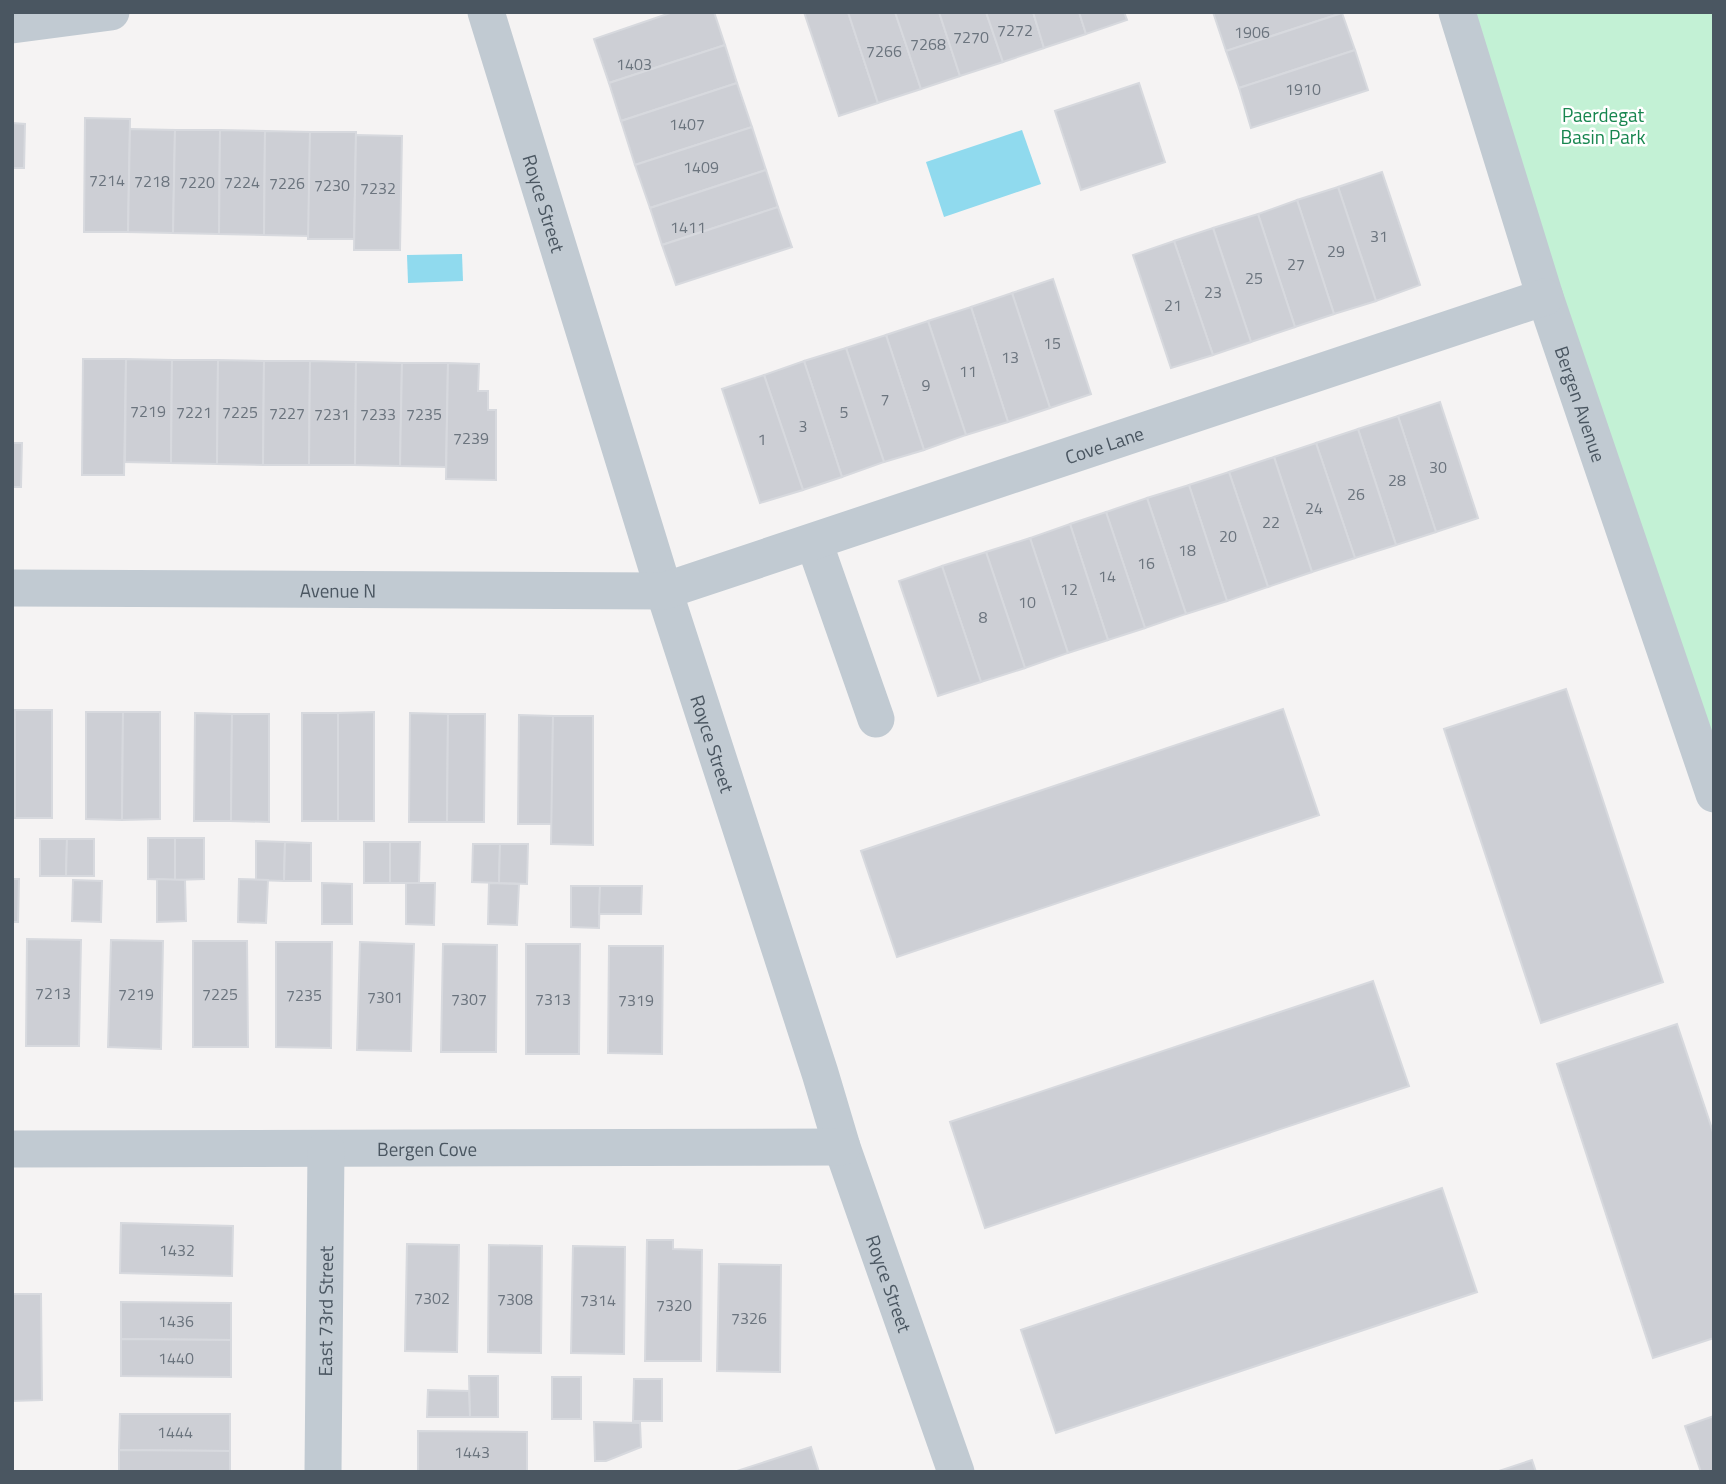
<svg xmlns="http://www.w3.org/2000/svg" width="1726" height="1484" font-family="'Titillium Web',sans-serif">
<rect width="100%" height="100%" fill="#f5f3f3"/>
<polygon fill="#c3f1d5" points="1449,12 1714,12 1714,800"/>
<g fill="#90daee">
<polygon points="1022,130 1041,184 944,217 926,162"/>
<polygon points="462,254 463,281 408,283 407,255"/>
</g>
<g fill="#cdcfd5" stroke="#d7d9de" stroke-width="2">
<polygon points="673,12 714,12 725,45 609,83 594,39"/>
<polygon points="804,12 848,12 878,103 839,116"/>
<polygon points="848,12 895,12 921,89 878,103"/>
<polygon points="895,12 939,12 960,76 921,89"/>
<polygon points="939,12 986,12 1003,62 960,76"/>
<polygon points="986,12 1033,12 1044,48 1003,62"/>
<polygon points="1033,12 1079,12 1086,34 1044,48"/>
<polygon points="1079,12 1124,12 1127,20 1086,34"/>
<polygon points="1213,12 1342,12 1342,13 1226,51"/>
<polygon points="1342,13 1355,50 1239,88 1226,51"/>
<polygon points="725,45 737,83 621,121 609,83"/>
<polygon points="1355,50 1368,90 1251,128 1239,88"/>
<polygon points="737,83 752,127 635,165 621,121"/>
<polygon points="1139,83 1165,162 1081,190 1055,111"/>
<polygon points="85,118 130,119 128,232 84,232"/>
<polygon points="12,123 25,124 24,168 12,168"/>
<polygon points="752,127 766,170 650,208 635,165"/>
<polygon points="130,129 175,130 173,233 128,232"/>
<polygon points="175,130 220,130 219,234 173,233"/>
<polygon points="220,130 265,131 264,235 219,234"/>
<polygon points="265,131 310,132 309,236 264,235"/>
<polygon points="310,132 356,132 354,239 308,239"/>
<polygon points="356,135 402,136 400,250 354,250"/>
<polygon points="766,170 778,207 662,245 650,208"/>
<polygon points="1382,172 1420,285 1376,301 1338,187"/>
<polygon points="1338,187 1376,301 1334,314 1297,200"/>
<polygon points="1297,200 1334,314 1295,327 1258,214"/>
<polygon points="778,207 792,247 676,285 662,245"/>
<polygon points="1258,214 1295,327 1251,342 1213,228"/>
<polygon points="1213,228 1251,342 1213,355 1174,241"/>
<polygon points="1174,241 1213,355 1171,368 1133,255"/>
<polygon points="1053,279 1091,394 1050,408 1012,293"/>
<polygon points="1012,293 1050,408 1008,422 971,307"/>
<polygon points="971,307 1008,422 966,435 928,321"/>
<polygon points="928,321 966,435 924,450 886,335"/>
<polygon points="886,335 924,450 884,462 846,348"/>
<polygon points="846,348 884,462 842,477 804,361"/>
<polygon points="83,359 126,359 124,475 82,475"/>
<polygon points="126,359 172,360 171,463 125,462"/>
<polygon points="172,360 218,360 217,464 171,463"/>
<polygon points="218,360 264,361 263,465 217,464"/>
<polygon points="264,361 310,361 309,465 263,465"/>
<polygon points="310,361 356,362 355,465 309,465"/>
<polygon points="804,361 842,477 803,490 764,375"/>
<polygon points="356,362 402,363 400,466 355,465"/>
<polygon points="402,363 448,363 446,467 400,466"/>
<polygon points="448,363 479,364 478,391 488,391 488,410 496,410 496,480 446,479"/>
<polygon points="764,375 803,490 760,503 722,389"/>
<polygon points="1440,402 1478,518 1436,532 1398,416"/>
<polygon points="1398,416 1436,532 1396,545 1358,429"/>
<polygon points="1358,429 1396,545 1355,558 1316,443"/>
<polygon points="12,443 22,443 21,487 12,487"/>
<polygon points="1316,443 1355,558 1312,572 1274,457"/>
<polygon points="1274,457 1312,572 1268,587 1229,472"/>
<polygon points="1229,472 1268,587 1227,601 1189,485"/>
<polygon points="1189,485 1227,601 1186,614 1147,498"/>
<polygon points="1147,498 1186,614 1145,628 1106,512"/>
<polygon points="1106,512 1145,628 1108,640 1070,524"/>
<polygon points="1070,524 1108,640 1068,653 1030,538"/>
<polygon points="1030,538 1068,653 1025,668 986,552"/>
<polygon points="986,552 1025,668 981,682 942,566"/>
<polygon points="942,566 981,682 938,696 899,581"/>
<polygon points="1566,689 1663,982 1541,1023 1444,729"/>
<polygon points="1283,709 1319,815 897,957 861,851"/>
<rect x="12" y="710" width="3" height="108"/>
<rect x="15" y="710" width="37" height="108"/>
<polygon points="86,712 123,712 122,820 86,819"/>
<polygon points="123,712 160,712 160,819 122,820"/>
<polygon points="374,712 374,821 338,821 338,713"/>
<polygon points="195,713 232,714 231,821 194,821"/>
<rect x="302" y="713" width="36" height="108"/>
<polygon points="410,713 448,714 447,822 409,822"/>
<polygon points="232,714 269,714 269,822 231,821"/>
<polygon points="448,714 485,714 484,822 447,822"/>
<polygon points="519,715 553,716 552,824 518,824"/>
<polygon points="553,716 593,716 593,845 551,844"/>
<polygon points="148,838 175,838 175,880 148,879"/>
<polygon points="175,838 204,838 204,879 175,880"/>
<polygon points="40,839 67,839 66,876 40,876"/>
<polygon points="67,839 94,839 94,876 66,876"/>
<polygon points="256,841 285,842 284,881 256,880"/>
<polygon points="285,842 311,843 311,881 284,881"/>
<rect x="364" y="842" width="26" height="41"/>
<polygon points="390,842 420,842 419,883 390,883"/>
<polygon points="473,844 500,844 499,883 472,882"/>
<polygon points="500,844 528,844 527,884 499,883"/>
<polygon points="12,879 19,879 18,922 12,922"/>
<polygon points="157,879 185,880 186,921 157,922"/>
<polygon points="239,879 268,880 266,923 238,922"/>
<polygon points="73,880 102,881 101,922 72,921"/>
<polygon points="322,883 352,884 352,924 322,924"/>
<polygon points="406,883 435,883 434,925 406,924"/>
<polygon points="489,883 519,884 517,925 488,924"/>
<polygon points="571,886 600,886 599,928 571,927"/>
<polygon points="600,886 642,886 641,914 599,914"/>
<polygon points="27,939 81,940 79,1046 26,1046"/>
<polygon points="111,940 163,941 161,1049 108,1047"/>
<polygon points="193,941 247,941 248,1047 193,1047"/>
<polygon points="276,942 332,942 331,1048 276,1047"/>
<polygon points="360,942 414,944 411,1051 357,1050"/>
<polygon points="443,944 497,945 496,1052 441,1052"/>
<polygon points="526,944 580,944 579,1054 526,1054"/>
<polygon points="609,946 663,946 662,1054 608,1053"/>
<polygon points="1373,981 1409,1086 985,1228 950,1122"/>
<polygon points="1677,1024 1714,1135 1714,1338 1653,1358 1557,1064"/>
<polygon points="1442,1188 1477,1292 1056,1433 1021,1330"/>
<polygon points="121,1223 233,1226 232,1276 120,1273"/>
<polygon points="647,1240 673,1240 673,1249 702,1250 701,1361 645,1361"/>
<polygon points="407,1244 459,1245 457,1352 405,1351"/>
<polygon points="489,1245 542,1246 541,1353 488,1352"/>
<polygon points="573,1246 625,1247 624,1354 571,1353"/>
<polygon points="719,1264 781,1265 780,1372 717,1371"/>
<polygon points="12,1294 41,1294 42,1400 12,1401"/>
<polygon points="121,1302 231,1303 231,1340 121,1339"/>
<polygon points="121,1339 231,1340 231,1377 121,1376"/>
<polygon points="469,1376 498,1376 498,1417 470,1417"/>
<rect x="552" y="1377" width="29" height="42"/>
<polygon points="634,1379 662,1379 662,1421 633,1421"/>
<polygon points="428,1390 469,1391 470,1417 427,1417"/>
<polygon points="120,1414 230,1414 230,1451 119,1450"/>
<polygon points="1714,1416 1714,1472 1701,1472 1685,1426"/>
<polygon points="594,1422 640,1423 641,1447 606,1461 595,1461"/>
<polygon points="418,1431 527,1432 527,1472 418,1472"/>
<polygon points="811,1447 819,1472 734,1472"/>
<polygon points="119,1450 230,1451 230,1472 119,1472"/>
<polygon points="1532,1460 1536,1472 1496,1472"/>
</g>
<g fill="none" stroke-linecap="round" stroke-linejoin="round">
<g stroke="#c1cad2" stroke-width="37">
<path id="s1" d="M 486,12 L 664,591 L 820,1073 L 842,1147 L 956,1472"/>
<path id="s2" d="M 1457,12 L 1545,297 L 1714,794"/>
<polyline points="12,25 111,12"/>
<polyline points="814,542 876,719"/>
<path id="s3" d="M 12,588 L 664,591 L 1545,297"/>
<path id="s4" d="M 12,1149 L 842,1147"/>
<path id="s5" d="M 323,1472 L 326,1149"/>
</g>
</g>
<g text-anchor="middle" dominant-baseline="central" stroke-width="5" stroke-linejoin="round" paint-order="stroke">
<g font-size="16" fill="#6b747e">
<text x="1015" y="30">7272</text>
<text x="1252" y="32">1906</text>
<text x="971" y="37">7270</text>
<text x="928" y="44">7268</text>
<text x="884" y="51">7266</text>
<text x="634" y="64">1403</text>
<text x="1303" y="89">1910</text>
<text x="687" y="124">1407</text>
<text x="701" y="167">1409</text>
<text x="107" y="180">7214</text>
<text x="152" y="181">7218</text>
<text x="197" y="182">7220</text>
<text x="242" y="182">7224</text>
<text x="287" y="183">7226</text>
<text x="332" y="185">7230</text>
<text x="378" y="188">7232</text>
<text x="688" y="227">1411</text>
<text x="1379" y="236">31</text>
<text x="1336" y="251">29</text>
<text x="1296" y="264">27</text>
<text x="1254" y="278">25</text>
<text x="1213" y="292">23</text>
<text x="1173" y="305">21</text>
<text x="1052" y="343">15</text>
<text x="1010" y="357">13</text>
<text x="968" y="371">11</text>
<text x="926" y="385">9</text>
<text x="885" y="399">7</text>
<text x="148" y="411">7219</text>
<text x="194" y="412">7221</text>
<text x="240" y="412">7225</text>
<text x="844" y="412">5</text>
<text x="287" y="413">7227</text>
<text x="332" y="414">7231</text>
<text x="378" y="414">7233</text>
<text x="424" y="414">7235</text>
<text x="803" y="426">3</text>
<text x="471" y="438">7239</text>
<text x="762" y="439">1</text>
<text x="1438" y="467">30</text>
<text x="1397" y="480">28</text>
<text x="1356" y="494">26</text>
<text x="1314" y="508">24</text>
<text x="1271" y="522">22</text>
<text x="1228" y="536">20</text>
<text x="1187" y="550">18</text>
<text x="1146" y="563">16</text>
<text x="1107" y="576">14</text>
<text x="1069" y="589">12</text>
<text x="1027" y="602">10</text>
<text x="983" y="617">8</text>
<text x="53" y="993">7213</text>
<text x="136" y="994">7219</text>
<text x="220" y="994">7225</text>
<text x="304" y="995">7235</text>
<text x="385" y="997">7301</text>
<text x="469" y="999">7307</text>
<text x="553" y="999">7313</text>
<text x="636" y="1000">7319</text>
<text x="177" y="1250">1432</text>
<text x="432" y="1298">7302</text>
<text x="515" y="1299">7308</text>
<text x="598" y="1300">7314</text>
<text x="674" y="1305">7320</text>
<text x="749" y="1318">7326</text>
<text x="176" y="1321">1436</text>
<text x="176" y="1358">1440</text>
<text x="175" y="1432">1444</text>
<text x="472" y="1452">1443</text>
</g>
<g font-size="19" fill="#17864f" stroke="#fff">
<text x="1603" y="114">Paerdegat<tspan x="1603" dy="22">Basin Park</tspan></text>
</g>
<g font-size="19" fill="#4a5661" stroke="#fff">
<text stroke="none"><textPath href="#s1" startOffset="200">Royce Street</textPath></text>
<text stroke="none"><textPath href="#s2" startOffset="411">Bergen Avenue</textPath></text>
<text stroke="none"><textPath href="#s3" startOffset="1116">Cove Lane</textPath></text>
<text stroke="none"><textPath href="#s3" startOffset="326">Avenue N</textPath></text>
<text stroke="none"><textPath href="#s1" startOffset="766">Royce Street</textPath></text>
<text stroke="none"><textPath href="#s4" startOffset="415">Bergen Cove</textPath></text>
<text stroke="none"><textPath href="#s1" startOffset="1334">Royce Street</textPath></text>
<text stroke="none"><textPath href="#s5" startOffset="161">East 73rd Street</textPath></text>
</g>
</g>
<rect width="1726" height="1484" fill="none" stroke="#4a5661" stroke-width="28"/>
</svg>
